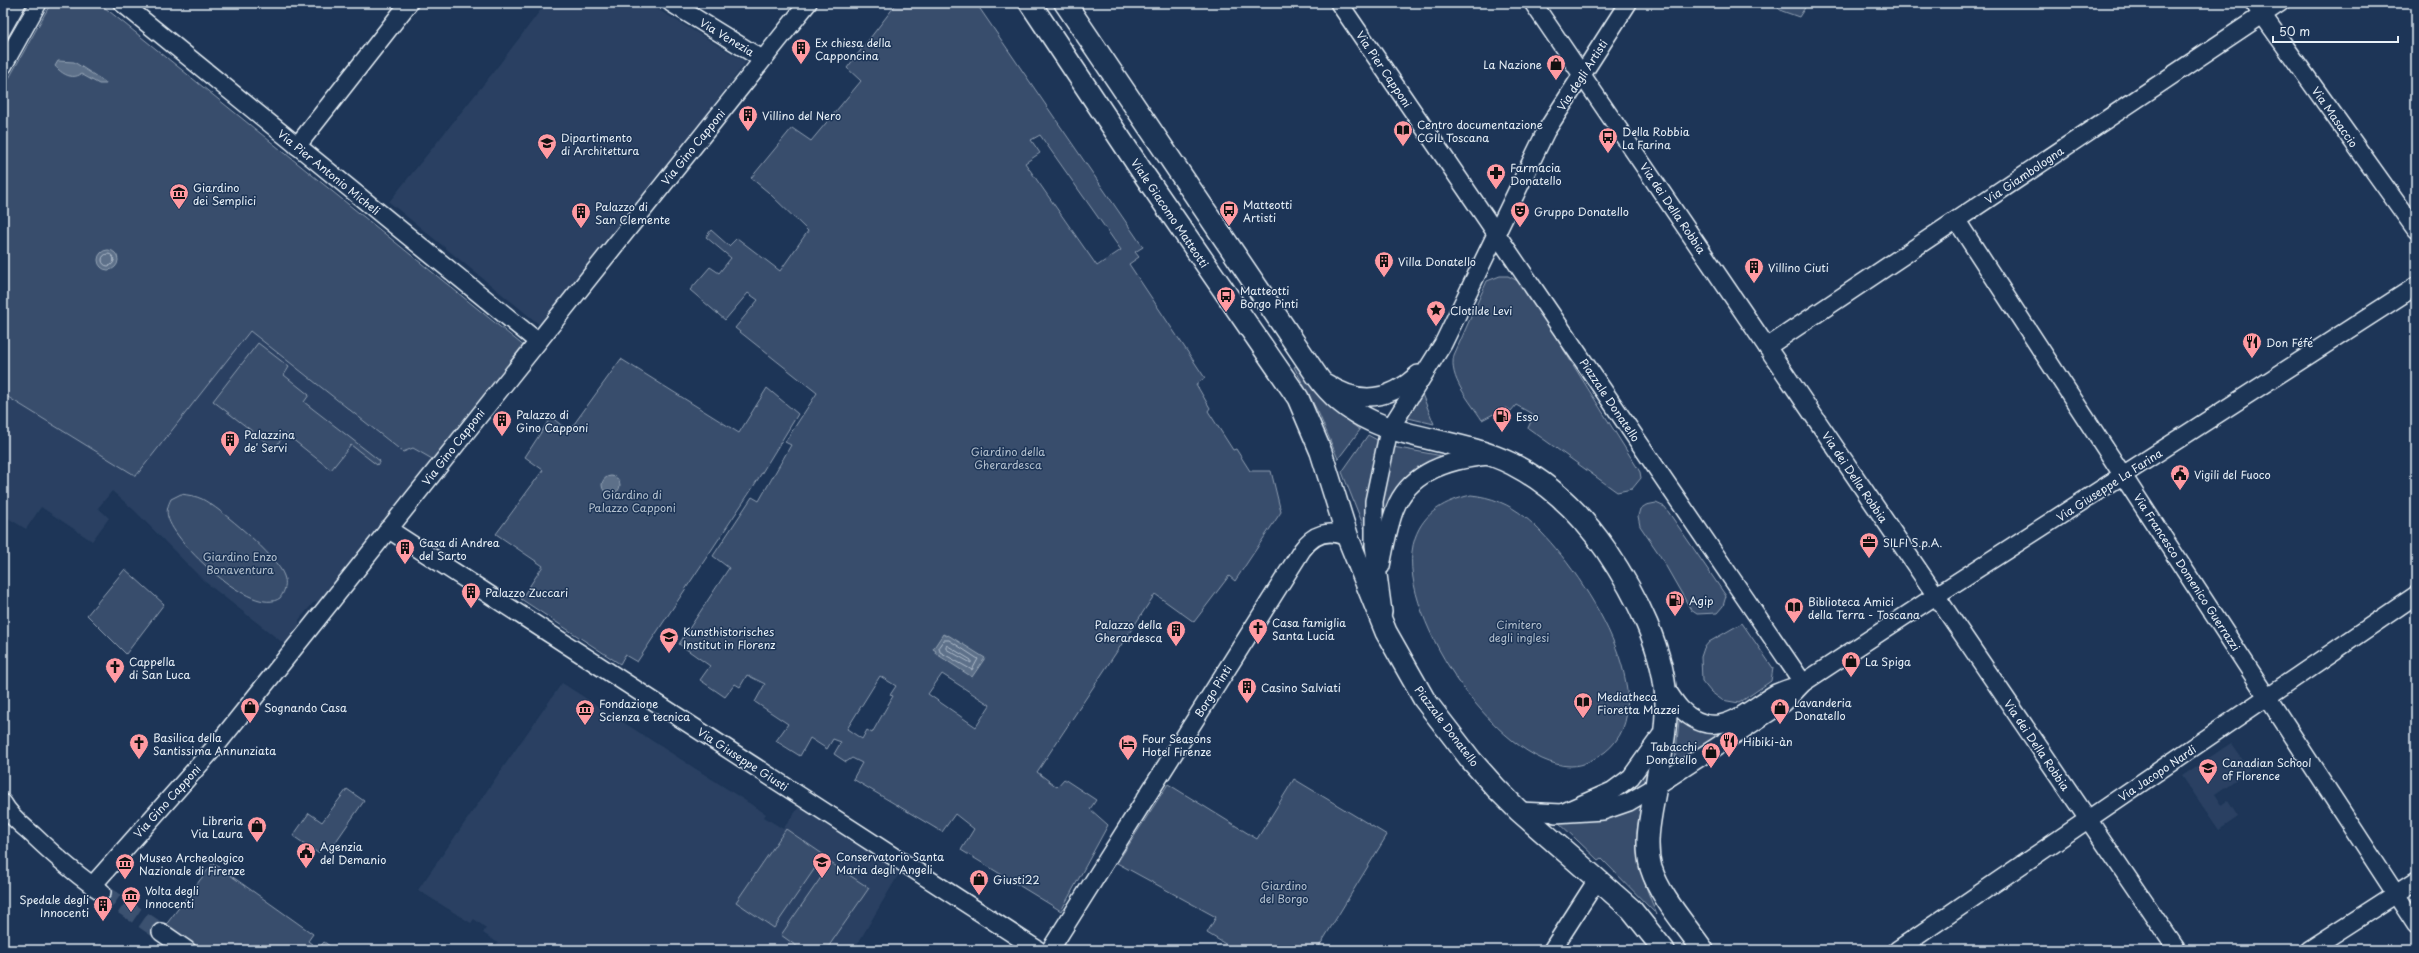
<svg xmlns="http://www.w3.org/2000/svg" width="2419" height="953" font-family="'Playpen Sans',sans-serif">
<rect width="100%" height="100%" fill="#1d3557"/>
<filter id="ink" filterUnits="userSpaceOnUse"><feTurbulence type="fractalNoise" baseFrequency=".025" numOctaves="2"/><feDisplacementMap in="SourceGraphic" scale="8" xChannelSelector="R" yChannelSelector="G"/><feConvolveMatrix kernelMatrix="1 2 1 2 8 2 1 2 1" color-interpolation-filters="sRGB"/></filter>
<g filter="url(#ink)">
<g fill="#2a4162">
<polygon points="546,3 647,3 746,62 668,165 540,325 389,202 492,74"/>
<polygon points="250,331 402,452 413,448 434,460 324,600 313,603 304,614 299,620 299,632 287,646 204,581 134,510 112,491 98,508 109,518 92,541 41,507 26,529 3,515 3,394 136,476"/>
<polygon points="562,683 766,814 764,817 783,829 799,807 900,872 854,950 493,950 498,943 483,933 486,928 474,919 471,923 418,890"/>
<polygon points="2231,743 2250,770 2215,794 2222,805 2228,801 2238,817 2219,830 2182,776"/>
</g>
<g fill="#374d6c" stroke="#909fb2" fill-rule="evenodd">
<polygon points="51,3 99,3 525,347 434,460 413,448 403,452 250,331 136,476 3,394 3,89"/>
<path d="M 897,3 L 976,3 L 1143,247 L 1135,252 L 1139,257 L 1129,264 L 1205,378 L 1196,384 L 1210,408 L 1208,411 L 1233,450 L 1236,449 L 1250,471 L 1271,471 L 1281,512 L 1235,581 L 1229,576 L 1194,622 L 1155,594 L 1037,772 L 1057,787 L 1064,779 L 1096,800 L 1090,809 L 1108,825 L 1061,911 L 961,850 L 974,829 L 955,814 L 942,832 L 853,779 L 862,763 L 852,758 L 846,762 L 834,754 L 841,742 L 833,739 L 827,749 L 810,738 L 800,756 L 776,741 L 788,724 L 755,702 L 765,684 L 747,675 L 740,687 L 735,684 L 725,697 L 700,680 L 710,666 L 679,644 L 729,568 L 713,556 L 752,497 L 759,501 L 791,445 L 785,442 L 817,393 L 735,328 L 758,300 L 748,293 L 725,320 L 690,290 L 710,267 L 719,273 L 731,258 L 706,237 L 711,230 L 729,246 L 737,238 L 780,271 L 808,231 L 768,192 L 751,178 L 792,128 L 811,141 L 861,81 L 847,68 ZM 1040,135 L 1121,250 L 1097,266 L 1025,163 L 1040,153 L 1031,140 ZM 942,674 L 990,705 L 976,727 L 928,694 ZM 880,676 L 896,686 L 890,695 L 893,696 L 872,733 L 867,730 L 862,739 L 847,729 Z"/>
<polygon points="1771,3 1808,3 1799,17 1782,11"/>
<path d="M 1500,276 L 1508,276 L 1522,283 L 1640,472 L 1641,478 L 1632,489 L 1617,492 L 1528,428 L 1534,415 L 1516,405 L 1511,411 L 1505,408 L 1482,420 C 1470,401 1448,378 1454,355 L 1487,281 Z"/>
<polygon points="258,343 289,367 284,375 309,395 304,402 380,461 377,465 351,445 331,470 286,434 274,448 213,401"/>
<polygon points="621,359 739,433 767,388 798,414 750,492 637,662 625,655 620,664 521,599 543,566 496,534 543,470 525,457 551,417 569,431"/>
<polygon points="1296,366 1328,406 1360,430 1338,459 1319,414 1294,367"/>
<polygon points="1422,394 1434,424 1408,418"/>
<polygon points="1368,435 1379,441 1371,545 1342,472"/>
<polygon points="1393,447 1448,457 1431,463 1383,544 1380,511"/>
<path d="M 181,494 C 188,495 196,496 202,499 C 220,508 278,557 284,576 C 287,584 285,591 280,598 C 253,618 174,543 168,517 C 166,511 168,505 171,499 Z"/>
<path d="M 1471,495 C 1491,497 1509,504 1525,517 C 1573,556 1672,700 1605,752 C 1595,759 1583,766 1571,766 C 1497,766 1391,607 1415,538 C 1424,512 1445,501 1471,495 Z"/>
<polygon points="1656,503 1665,507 1726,596 1723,606 1717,613 1697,614 1691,610 1659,554 1640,526 1638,516 1640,509 1646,505"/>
<polygon points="125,569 164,604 126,654 87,615"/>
<polygon points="1742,623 1773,668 1771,681 1739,703 1722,700 1711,692 1702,681 1701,657 1704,648 1709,642"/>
<polygon points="1679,721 1704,733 1724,733 1679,763 1675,761"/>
<polygon points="1652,757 1646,785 1619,799 1617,796"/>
<polygon points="1294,779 1387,835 1317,950 1231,950 1232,948 1207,933 1216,917 1117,863 1168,784 1257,839"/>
<polygon points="347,789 364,801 330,850 324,846 318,853 293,836 309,813 322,822"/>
<path d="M 1642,800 C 1639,817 1635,835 1637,853 C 1640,874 1649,895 1657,915 L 1601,858 L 1598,860 L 1557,821 Z"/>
<polygon points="786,829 824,855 774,928 736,902"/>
<polygon points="213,863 313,934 308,941 318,949 324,942 336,950 200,950 165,926"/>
<polygon points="831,863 869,888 826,950 802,950 781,935"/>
</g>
<g fill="#5d7089" stroke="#95a4b5">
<path d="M 58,61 L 74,62 L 105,82 L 106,84 L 99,84 L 81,74 C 72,80 62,74 55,66 Z"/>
<circle cx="108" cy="260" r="10"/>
<circle cx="611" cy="485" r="9"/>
<polygon points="943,634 947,636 948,635 985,658 972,677 935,653 936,651 933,649"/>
</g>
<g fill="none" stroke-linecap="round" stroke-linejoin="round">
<g stroke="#b0bdcc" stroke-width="1">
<circle cx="108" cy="260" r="6"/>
<polygon points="944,640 949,640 978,659 972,670 940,652 939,647"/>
<polygon points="948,646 971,660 971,663 946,649 946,646"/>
</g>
<polyline stroke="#3b516f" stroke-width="17" stroke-dasharray="17 8" stroke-linecap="butt" points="102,892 161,932"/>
<g stroke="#e8f1f8" stroke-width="20">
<g id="minor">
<polyline points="122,3 537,341"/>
<polyline points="671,3 762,59"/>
<polyline points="1339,3 1803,683"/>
<polyline points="1533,3 2177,950"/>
<polyline points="2254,3 2416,230"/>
<polyline points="3,66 38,3"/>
<polyline points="297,146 409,3"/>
<polyline points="1957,221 2416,925"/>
<polyline points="1767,347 2280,3"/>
<path d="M 1327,383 C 1360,405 1390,400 1418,374"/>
<polyline points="388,529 1038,950"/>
<path d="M 1381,566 C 1385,547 1388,527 1395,509 C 1410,470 1452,459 1490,456"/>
<polyline points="1383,612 1374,545 1374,501 1389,430 1443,344 1546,131 1628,3"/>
<path d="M 1665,687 C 1670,694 1675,703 1681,709 C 1716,744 1745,711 1776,693 C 1783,690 1792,687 1799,685"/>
<path d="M 3,803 C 10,816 22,825 33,835 C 55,856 76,875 102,892"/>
<polyline points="1519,811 1562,813 1612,791 1631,777 1664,731"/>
<polyline points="1555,814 1603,811 1629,802 1656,786 1784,703 1803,683 1923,604 2416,286"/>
<polyline points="92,886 216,746 808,3"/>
<polyline points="161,932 187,950"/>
<path d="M 1050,950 L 1302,550 C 1313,534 1329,528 1348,538"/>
<polyline points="1552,950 1597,880"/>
<polyline points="1897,950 2416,595"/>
<polyline points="2309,950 2416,881"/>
</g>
</g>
<g stroke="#e8f1f8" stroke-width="24">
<g id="major">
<polyline points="1030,3 1145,176 1298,398 1321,452 1348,538 1386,632 1424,699 1471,760 1496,788 1519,811 1631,909 1664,950"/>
<path d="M 1065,3 L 1317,376 C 1365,445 1446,431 1512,464 C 1551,484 1582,515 1606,550 C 1635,593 1666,652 1666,705 C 1667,730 1661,755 1657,779 C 1653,808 1643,839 1651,868 C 1660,897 1686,925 1703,950"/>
</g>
</g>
<use href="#minor" stroke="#1d3557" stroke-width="17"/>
<use href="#major" stroke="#1d3557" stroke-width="21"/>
<polyline stroke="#e8f1f8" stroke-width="1" points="3,48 29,3"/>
</g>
</g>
<defs>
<g id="building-pin" transform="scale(1)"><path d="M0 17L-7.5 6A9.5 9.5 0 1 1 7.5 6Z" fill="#ff9aa2" stroke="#1d3557"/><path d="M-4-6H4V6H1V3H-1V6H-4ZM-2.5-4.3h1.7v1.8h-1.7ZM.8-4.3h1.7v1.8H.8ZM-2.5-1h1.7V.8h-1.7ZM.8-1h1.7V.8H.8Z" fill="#111"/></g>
<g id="shop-pin" transform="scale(1)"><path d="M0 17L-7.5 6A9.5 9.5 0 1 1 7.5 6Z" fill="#ff9aa2" stroke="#1d3557"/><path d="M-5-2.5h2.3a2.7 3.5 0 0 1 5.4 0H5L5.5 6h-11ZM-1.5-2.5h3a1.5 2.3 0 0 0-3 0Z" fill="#111"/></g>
<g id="library-pin" transform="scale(1)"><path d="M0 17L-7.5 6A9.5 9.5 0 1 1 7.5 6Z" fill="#ff9aa2" stroke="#1d3557"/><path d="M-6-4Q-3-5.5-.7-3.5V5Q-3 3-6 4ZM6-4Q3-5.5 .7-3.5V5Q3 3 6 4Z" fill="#111"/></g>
<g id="bus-pin" transform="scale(1)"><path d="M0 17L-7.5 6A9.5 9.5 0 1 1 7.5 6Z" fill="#ff9aa2" stroke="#1d3557"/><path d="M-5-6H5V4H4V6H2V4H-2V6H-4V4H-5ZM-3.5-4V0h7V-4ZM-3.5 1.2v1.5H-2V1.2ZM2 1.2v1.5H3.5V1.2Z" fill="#111"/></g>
<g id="university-pin" transform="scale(1)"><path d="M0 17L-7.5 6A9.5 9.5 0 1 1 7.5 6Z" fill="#ff9aa2" stroke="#1d3557"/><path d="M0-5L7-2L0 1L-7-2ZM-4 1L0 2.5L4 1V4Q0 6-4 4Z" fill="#111"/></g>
<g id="pharmacy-pin" transform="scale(1)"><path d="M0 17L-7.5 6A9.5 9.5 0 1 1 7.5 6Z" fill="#ff9aa2" stroke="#1d3557"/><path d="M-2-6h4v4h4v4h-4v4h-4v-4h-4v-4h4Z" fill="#111"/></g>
<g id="museum-pin" transform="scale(1)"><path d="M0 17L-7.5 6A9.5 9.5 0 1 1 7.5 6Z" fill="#ff9aa2" stroke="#1d3557"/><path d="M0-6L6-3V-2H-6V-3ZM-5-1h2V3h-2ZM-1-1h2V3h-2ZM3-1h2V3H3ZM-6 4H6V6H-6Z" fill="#111"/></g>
<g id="theatre-pin" transform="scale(1)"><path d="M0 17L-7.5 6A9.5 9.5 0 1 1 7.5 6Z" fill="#ff9aa2" stroke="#1d3557"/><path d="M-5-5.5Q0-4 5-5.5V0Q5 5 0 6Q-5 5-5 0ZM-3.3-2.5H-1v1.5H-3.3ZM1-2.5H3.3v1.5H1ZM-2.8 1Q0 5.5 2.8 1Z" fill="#111"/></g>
<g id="sight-pin" transform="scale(1)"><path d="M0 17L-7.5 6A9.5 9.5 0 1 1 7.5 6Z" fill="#ff9aa2" stroke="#1d3557"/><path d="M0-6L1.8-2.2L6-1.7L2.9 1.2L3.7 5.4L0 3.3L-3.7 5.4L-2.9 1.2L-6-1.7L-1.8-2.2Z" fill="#111"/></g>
<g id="restaurant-pin" transform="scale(1)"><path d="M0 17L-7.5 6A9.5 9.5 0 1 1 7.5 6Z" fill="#ff9aa2" stroke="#1d3557"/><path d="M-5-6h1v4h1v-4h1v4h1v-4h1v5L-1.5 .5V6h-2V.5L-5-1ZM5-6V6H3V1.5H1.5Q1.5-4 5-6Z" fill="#111"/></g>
<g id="fuel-pin" transform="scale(1)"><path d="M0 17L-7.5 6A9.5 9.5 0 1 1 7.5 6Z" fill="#ff9aa2" stroke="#1d3557"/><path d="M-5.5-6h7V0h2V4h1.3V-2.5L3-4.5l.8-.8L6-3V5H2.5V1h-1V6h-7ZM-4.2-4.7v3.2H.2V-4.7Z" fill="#111"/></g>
<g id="civic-pin" transform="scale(1)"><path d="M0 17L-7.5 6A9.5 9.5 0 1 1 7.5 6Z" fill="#ff9aa2" stroke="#1d3557"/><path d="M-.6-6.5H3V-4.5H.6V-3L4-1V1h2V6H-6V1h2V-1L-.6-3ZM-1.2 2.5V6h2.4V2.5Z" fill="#111"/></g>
<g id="office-pin" transform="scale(1)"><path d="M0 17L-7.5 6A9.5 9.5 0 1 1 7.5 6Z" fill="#ff9aa2" stroke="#1d3557"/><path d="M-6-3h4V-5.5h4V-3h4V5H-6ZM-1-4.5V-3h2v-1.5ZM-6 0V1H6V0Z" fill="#111"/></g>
<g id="church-pin" transform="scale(1)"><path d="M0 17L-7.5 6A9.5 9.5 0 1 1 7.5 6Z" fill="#ff9aa2" stroke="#1d3557"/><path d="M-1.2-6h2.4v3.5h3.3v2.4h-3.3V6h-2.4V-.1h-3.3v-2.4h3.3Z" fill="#111"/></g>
<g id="hotel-pin" transform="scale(1)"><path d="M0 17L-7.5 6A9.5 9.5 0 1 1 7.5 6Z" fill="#ff9aa2" stroke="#1d3557"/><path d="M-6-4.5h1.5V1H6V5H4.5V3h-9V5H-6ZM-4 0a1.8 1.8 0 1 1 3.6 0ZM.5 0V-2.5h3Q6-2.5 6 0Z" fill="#111"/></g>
<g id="school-pin" transform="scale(1)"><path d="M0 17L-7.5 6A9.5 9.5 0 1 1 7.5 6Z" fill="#ff9aa2" stroke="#1d3557"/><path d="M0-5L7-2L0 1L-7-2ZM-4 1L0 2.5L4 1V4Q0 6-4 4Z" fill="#111"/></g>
</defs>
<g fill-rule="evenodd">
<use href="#building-pin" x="801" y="48"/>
<use href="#shop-pin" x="1556" y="64"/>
<use href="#building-pin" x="748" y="115"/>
<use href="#library-pin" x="1403" y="130"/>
<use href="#bus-pin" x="1608" y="137"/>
<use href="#university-pin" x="547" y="143"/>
<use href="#pharmacy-pin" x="1496" y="173"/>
<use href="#museum-pin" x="179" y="193"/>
<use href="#bus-pin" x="1229" y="210"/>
<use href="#theatre-pin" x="1520" y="211"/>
<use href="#building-pin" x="581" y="212"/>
<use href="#building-pin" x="1384" y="261"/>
<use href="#building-pin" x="1754" y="267"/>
<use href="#bus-pin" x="1226" y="296"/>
<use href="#sight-pin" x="1436" y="310"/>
<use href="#restaurant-pin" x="2252" y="342"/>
<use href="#fuel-pin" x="1502" y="416"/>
<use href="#building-pin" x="502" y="420"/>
<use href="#building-pin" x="230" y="440"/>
<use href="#civic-pin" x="2180" y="474"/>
<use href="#office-pin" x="1869" y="542"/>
<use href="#building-pin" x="405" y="548"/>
<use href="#building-pin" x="471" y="592"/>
<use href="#fuel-pin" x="1675" y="600"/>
<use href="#library-pin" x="1794" y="607"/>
<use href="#church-pin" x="1258" y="628"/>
<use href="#building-pin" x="1176" y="630"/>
<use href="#university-pin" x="669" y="637"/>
<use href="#shop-pin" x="1851" y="661"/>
<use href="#church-pin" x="115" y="667"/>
<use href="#building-pin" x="1247" y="687"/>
<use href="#library-pin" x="1583" y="702"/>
<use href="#shop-pin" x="250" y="707"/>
<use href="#shop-pin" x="1780" y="708"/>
<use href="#museum-pin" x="585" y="709"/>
<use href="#restaurant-pin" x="1729" y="741"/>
<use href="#church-pin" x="139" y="743"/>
<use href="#hotel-pin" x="1128" y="744"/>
<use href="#shop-pin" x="1711" y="752"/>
<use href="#school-pin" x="2208" y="768"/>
<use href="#shop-pin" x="257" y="826"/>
<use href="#civic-pin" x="306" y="852"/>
<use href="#school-pin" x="822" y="862"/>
<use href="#museum-pin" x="125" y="863"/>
<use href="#shop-pin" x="979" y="879"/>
<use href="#museum-pin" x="131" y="896"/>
<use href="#building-pin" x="103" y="905"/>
</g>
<g text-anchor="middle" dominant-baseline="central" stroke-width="3" stroke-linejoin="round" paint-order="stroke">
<g font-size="11" fill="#e8f1f8" stroke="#1d3557">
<text transform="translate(727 37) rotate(31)">Via Venezia</text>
<text transform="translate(1384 69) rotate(56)">Via Pier Capponi</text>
<text transform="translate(1582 75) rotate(-57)">Via degli Artisti</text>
<text transform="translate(2335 117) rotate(55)">Via Masaccio</text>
<text transform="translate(693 147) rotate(-51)">Via Gino Capponi</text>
<text transform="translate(329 172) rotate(39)">Via Pier Antonio Micheli</text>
<text transform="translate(2024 175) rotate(-34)">Via Giambologna</text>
<text transform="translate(1673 208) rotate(56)">Via dei Della Robbia</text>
<text transform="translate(1170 213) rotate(56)">Viale Giacomo Matteotti</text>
<text transform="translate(1610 400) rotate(56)">Piazzale Donatello</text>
<text transform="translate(453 447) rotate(-52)">Via Gino Capponi</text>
<text transform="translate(1855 477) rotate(56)">Via dei Della Robbia</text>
<text transform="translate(2109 485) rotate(-33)">Via Giuseppe La Farina</text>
<text transform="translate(2187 572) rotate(57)">Via Francesco Domenico Guerrazzi</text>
<text transform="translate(1213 691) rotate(-58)">Borgo Pinti</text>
<text transform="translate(1447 726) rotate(53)">Piazzale Donatello</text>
<text transform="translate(2037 745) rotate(56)">Via dei Della Robbia</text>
<text transform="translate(743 759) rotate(33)">Via Giuseppe Giusti</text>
<text transform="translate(2157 773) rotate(-34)">Via Jacopo Nardi</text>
<text transform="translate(167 801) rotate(-48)">Via Gino Capponi</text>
</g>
<g font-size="11" fill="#e8f1f8" stroke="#1d3557" text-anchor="start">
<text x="815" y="42">Ex chiesa della<tspan x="815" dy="13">Capponcina</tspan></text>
<text x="1542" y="64" text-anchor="end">La Nazione</text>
<text x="762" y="115">Villino del Nero</text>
<text x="1417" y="124">Centro documentazione<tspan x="1417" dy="13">CGIL Toscana</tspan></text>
<text x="1622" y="131">Della Robbia<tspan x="1622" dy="13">La Farina</tspan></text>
<text x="561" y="137">Dipartimento<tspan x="561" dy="13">di Architettura</tspan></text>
<text x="1510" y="167">Farmacia<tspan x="1510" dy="13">Donatello</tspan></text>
<text x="193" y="187">Giardino<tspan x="193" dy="13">dei Semplici</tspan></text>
<text x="1243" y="204">Matteotti<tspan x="1243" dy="13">Artisti</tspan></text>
<text x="595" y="206">Palazzo di<tspan x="595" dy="13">San Clemente</tspan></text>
<text x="1534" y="211">Gruppo Donatello</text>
<text x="1398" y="261">Villa Donatello</text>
<text x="1768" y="267">Villino Ciuti</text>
<text x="1240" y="290">Matteotti<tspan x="1240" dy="13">Borgo Pinti</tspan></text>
<text x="1450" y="310">Clotilde Levi</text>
<text x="2266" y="342">Don Féfé</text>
<text x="516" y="414">Palazzo di<tspan x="516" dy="13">Gino Capponi</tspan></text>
<text x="1516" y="416">Esso</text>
<text x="244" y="434">Palazzina<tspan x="244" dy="13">de' Servi</tspan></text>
<text x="2194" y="474">Vigili del Fuoco</text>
<text x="419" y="542">Casa di Andrea<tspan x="419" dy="13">del Sarto</tspan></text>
<text x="1883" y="542">SILFI S.p.A.</text>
<text x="485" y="592">Palazzo Zuccari</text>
<text x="1689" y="600">Agip</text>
<text x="1808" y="601">Biblioteca Amici<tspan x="1808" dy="13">della Terra - Toscana</tspan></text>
<text x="1272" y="622">Casa famiglia<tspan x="1272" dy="13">Santa Lucia</tspan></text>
<text x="1162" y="624" text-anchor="end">Palazzo della<tspan x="1162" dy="13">Gherardesca</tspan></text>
<text x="683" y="631">Kunsthistorisches<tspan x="683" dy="13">Institut in Florenz</tspan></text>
<text x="129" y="661">Cappella<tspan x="129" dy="13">di San Luca</tspan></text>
<text x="1865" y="661">La Spiga</text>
<text x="1261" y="687">Casino Salviati</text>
<text x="1597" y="696">Mediatheca<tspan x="1597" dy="13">Fioretta Mazzei</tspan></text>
<text x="1794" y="702">Lavanderia<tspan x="1794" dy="13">Donatello</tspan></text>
<text x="599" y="703">Fondazione<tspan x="599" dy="13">Scienza e tecnica</tspan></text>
<text x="264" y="707">Sognando Casa</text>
<text x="153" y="737">Basilica della<tspan x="153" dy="13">Santissima Annunziata</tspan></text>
<text x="1142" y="738">Four Seasons<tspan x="1142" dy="13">Hotel Firenze</tspan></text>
<text x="1743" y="741">Hibiki-àn</text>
<text x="1697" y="746" text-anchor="end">Tabacchi<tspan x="1697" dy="13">Donatello</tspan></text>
<text x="2222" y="762">Canadian School<tspan x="2222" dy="13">of Florence</tspan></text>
<text x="243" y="820" text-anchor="end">Libreria<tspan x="243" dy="13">Via Laura</tspan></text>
<text x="320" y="846">Agenzia<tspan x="320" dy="13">del Demanio</tspan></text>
<text x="836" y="856">Conservatorio Santa<tspan x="836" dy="13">Maria degli Angeli</tspan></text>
<text x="139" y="857">Museo Archeologico<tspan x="139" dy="13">Nazionale di Firenze</tspan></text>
<text x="993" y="879">Giusti22</text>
<text x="145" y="890">Volta degli<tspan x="145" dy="13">Innocenti</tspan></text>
<text x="89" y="899" text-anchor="end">Spedale degli<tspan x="89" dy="13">Innocenti</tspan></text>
</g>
<g font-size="11" fill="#b3c0ce" stroke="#1d3557">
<text x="1008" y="451">Giardino della<tspan x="1008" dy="13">Gherardesca</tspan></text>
<text x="632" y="494">Giardino di<tspan x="632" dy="13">Palazzo Capponi</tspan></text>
<text x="240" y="556">Giardino Enzo<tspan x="240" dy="13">Bonaventura</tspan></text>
<text x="1519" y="624">Cimitero<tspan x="1519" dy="13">degli inglesi</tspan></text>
<text x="1284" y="885">Giardino<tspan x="1284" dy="13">del Borgo</tspan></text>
</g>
</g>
<rect width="2419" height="953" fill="none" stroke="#1d3557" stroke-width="16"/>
<rect x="8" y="8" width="2403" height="937" fill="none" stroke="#e8f1f8" stroke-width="1.5" filter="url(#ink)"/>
<path d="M2273 36v6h125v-6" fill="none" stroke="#e8f1f8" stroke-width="2"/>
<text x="2279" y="36" font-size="12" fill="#e8f1f8" stroke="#1d3557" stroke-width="3" paint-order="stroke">50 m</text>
</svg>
